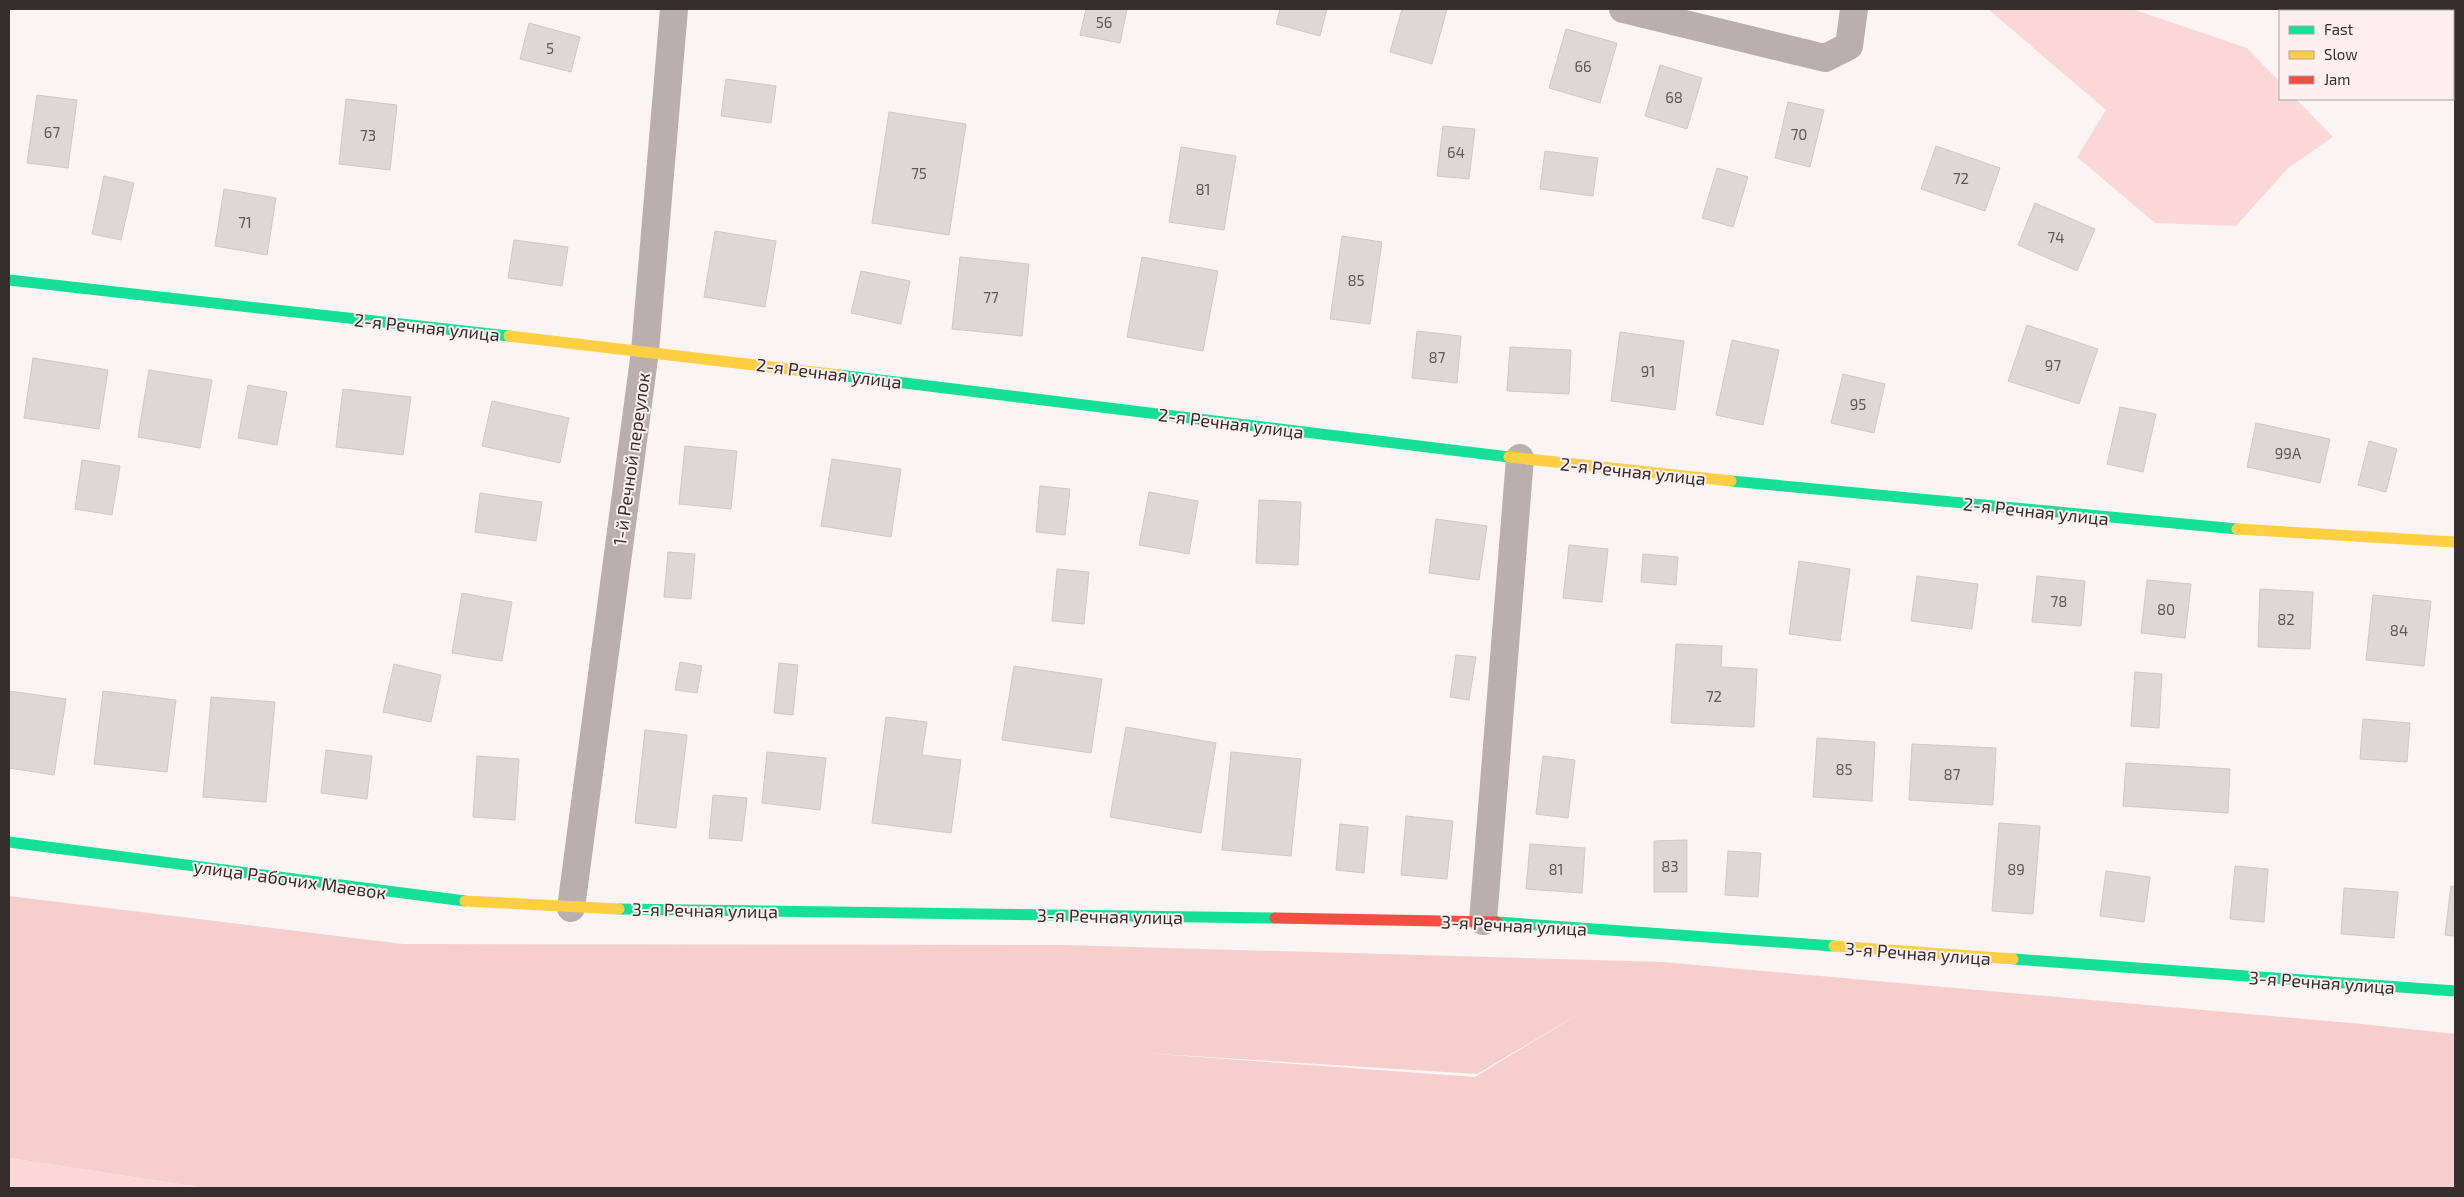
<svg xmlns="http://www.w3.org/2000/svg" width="2464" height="1197" font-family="'Exo 2',sans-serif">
<rect width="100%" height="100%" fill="#faf4f4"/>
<path fill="#f7cece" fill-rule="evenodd" d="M 9,896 L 403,944 L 1065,945 L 1663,962 L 2362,1024 L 2455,1034 L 2455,1188 L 205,1188 L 9,1158 ZM 1582,1012 L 1475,1077 L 1143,1053 L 1477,1074 Z"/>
<g fill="#fbd7d8">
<polygon points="1988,9 2132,9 2247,48 2280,82 2280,99 2296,99 2333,137 2288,168 2236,226 2155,223 2077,157 2106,110"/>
<polygon points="9,1158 205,1188 9,1188"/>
</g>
<g fill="#ded7d7" stroke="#d0c9c9">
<polygon points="1086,9 1127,9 1120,43 1080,35"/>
<polygon points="1280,9 1327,9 1320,36 1276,24"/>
<polygon points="1402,9 1447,9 1432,64 1390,52"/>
<polygon points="2327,9 2374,9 2373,11 2335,11"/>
<polygon points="529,23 580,37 571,72 520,59"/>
<polygon points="1566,29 1617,43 1600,103 1549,88"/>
<polygon points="1660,65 1702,78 1687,129 1645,116"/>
<polygon points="726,79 776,86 771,123 721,116"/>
<polygon points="37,95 77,100 68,168 27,163"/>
<polygon points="346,99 397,105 390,170 339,164"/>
<polygon points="1788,102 1824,110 1810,167 1775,158"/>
<polygon points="889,112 966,124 949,235 872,223"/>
<polygon points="1443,126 1475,129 1469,179 1437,176"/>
<polygon points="1936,146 2000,168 1985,211 1921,189"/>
<polygon points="1181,147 1236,156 1224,230 1169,222"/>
<polygon points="1545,151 1598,158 1593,196 1540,189"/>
<polygon points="1717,168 1748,177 1733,227 1702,218"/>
<polygon points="104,176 134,183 121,240 92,234"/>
<polygon points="224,189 276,198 267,255 215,246"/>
<polygon points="2035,203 2095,229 2077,271 2018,245"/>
<polygon points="715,231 776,241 765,307 704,297"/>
<polygon points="1342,236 1382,242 1370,324 1330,319"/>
<polygon points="514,240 568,247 562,286 508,278"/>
<polygon points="960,257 1029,264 1022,336 952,329"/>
<polygon points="1142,257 1218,271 1203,351 1127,337"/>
<polygon points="861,271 910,281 901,324 851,313"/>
<polygon points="2027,325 2098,349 2079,404 2008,381"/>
<polygon points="1417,331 1461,336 1457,383 1412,378"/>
<polygon points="1620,332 1684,341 1675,410 1611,401"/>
<polygon points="1732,340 1779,350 1763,425 1716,415"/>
<polygon points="1510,347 1571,350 1569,394 1507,391"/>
<polygon points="33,358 108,370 99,429 24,418"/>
<polygon points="149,370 212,380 200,448 138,437"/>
<polygon points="1843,374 1885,384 1874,433 1831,423"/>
<polygon points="248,385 287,392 277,445 238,438"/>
<polygon points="343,389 411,397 403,455 336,447"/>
<polygon points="492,401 569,418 560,463 482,446"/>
<polygon points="2120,407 2156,414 2143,472 2107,464"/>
<polygon points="2256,423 2330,439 2320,483 2247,467"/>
<polygon points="2369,441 2397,449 2386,492 2358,485"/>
<polygon points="685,446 737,451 731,509 679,504"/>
<polygon points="832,459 901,469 891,537 821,526"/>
<polygon points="82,460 120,466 112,515 75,509"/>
<polygon points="1040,486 1070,489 1065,535 1036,532"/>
<polygon points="1149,492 1198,501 1189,554 1139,545"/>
<polygon points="480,493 542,502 536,541 475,532"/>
<polygon points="1259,500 1301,502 1298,565 1256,563"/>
<polygon points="1436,519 1487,526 1479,580 1429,573"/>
<polygon points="1569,545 1608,549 1602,602 1563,598"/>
<polygon points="668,552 695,554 691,599 664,597"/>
<polygon points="1643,554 1678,557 1676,585 1641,582"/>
<polygon points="1799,561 1850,569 1840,641 1789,634"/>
<polygon points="1057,569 1089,572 1084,624 1052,621"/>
<polygon points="1917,576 1978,584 1972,629 1911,621"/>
<polygon points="2037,576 2085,581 2081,626 2032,622"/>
<polygon points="2147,580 2191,584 2185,638 2141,633"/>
<polygon points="2260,589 2313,592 2310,649 2258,647"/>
<polygon points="462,593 512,602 502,661 452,653"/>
<polygon points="2373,595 2431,601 2424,666 2366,660"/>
<polygon points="1676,644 1722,646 1721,667 1757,669 1754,727 1671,723"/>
<polygon points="1456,655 1476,657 1469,700 1450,697"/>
<polygon points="680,662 702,666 697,693 675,690"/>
<polygon points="779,663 798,665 793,715 774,713"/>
<polygon points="394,664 441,675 431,722 383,712"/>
<polygon points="1014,666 1102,679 1091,753 1002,740"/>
<polygon points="2135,672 2162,674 2159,728 2131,726"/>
<polygon points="9,691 66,699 54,775 9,768"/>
<polygon points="103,691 176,700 167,772 94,764"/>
<polygon points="211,697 275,702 266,802 203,797"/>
<polygon points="886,717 927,722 922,755 961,760 951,833 872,823"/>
<polygon points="2363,719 2410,723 2407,762 2360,759"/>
<polygon points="1126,727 1216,743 1201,833 1110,817"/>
<polygon points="645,730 687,735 676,828 635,823"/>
<polygon points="1817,738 1875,742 1872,801 1813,797"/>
<polygon points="1912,744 1996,748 1993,805 1909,800"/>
<polygon points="326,750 372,756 367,799 321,793"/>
<polygon points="767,752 826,758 820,810 762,803"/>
<polygon points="1231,752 1301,759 1291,856 1222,850"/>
<polygon points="477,756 519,759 515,820 473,817"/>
<polygon points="1543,756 1575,760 1568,818 1536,814"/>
<polygon points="2126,763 2230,769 2228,813 2123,806"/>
<polygon points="713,795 747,798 742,841 709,838"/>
<polygon points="1406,816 1453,821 1447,879 1401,875"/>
<polygon points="1999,823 2040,826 2033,914 1992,911"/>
<polygon points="1340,824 1368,827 1364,873 1336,870"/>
<polygon points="1687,840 1687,892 1654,892 1654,841"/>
<polygon points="1530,844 1585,848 1582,893 1526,889"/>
<polygon points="1728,851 1761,853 1758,897 1725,895"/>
<polygon points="2235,866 2268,869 2264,922 2230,919"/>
<polygon points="2106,871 2150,877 2144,922 2100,916"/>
<polygon points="2451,886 2455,887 2455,936 2445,935"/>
<polygon points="2344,888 2398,892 2394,938 2341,934"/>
</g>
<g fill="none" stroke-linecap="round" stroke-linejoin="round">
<g stroke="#baafaf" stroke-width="28">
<polyline points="1623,9 1825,58 1849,46 1854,9"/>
<polyline points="571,908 645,351 674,9"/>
<polyline points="1483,921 1520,458"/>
</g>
<g stroke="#16e098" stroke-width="11">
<polyline points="9,280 509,336"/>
<polyline points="839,375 1509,457"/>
<polyline points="1731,481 2237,529"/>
<polyline points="9,842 465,901"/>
<polyline points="619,909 1275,918"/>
<polyline points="1497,922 1834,946"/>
<polyline points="2013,959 2455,991"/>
</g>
<g stroke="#ffcf43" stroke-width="11">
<polyline points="509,336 839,375"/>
<polyline points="1509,457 1731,481"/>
<polyline points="2237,529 2455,542"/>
<polyline points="465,901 619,909"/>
<polyline points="1834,946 2013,959"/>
</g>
<polyline stroke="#f24e42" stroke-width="11" points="1275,918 1497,922"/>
</g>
<g text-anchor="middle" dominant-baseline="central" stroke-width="4" stroke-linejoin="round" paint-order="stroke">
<g font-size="15" fill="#605858">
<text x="1104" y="22">56</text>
<text x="550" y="48">5</text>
<text x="1583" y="66">66</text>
<text x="1674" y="97">68</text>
<text x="52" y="132">67</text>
<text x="1799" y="134">70</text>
<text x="368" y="135">73</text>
<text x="1456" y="152">64</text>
<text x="919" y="173">75</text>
<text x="1961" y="178">72</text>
<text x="1203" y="189">81</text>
<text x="245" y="222">71</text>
<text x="2056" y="237">74</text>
<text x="1356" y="280">85</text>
<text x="991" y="297">77</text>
<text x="1437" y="357">87</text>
<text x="2053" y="365">97</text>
<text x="1648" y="371">91</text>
<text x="1858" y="404">95</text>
<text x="2288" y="453">99А</text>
<text x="2059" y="601">78</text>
<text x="2166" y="609">80</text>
<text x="2286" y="619">82</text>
<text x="2399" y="630">84</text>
<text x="1714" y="696">72</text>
<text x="1844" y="769">85</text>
<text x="1952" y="774">87</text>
<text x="1670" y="866">83</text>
<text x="1556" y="869">81</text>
<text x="2016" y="869">89</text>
</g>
<g font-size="18" fill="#362d2d" stroke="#fef0f0">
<text transform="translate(427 327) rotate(6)">2-я Речная улица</text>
<text transform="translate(829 373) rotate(7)">2-я Речная улица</text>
<text transform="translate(1231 423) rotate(7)">2-я Речная улица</text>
<text transform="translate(631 459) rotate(-82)">1-й Речной переулок</text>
<text transform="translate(1633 471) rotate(6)">2-я Речная улица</text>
<text transform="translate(2036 511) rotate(6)">2-я Речная улица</text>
<text transform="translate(290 879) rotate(8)">улица Рабочих Маевок</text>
<text transform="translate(705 910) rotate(1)">3-я Речная улица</text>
<text transform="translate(1110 916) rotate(1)">3-я Речная улица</text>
<text transform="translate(1514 925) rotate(3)">3-я Речная улица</text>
<text transform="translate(1918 953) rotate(4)">3-я Речная улица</text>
<text transform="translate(2322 982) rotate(4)">3-я Речная улица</text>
</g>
</g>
<rect width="2464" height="1197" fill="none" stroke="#362d2d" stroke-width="20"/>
<rect x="2279" y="10" width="175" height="90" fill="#fef0f0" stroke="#aea2a2"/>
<rect x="2289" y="26" width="25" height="8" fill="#16e098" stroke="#aea2a2"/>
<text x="2324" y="35" font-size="15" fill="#362d2d">Fast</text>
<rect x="2289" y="51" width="25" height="8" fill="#ffcf43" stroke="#aea2a2"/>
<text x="2324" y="60" font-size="15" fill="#362d2d">Slow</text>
<rect x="2289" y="76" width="25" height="8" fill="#f24e42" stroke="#aea2a2"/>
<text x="2324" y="85" font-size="15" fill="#362d2d">Jam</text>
</svg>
